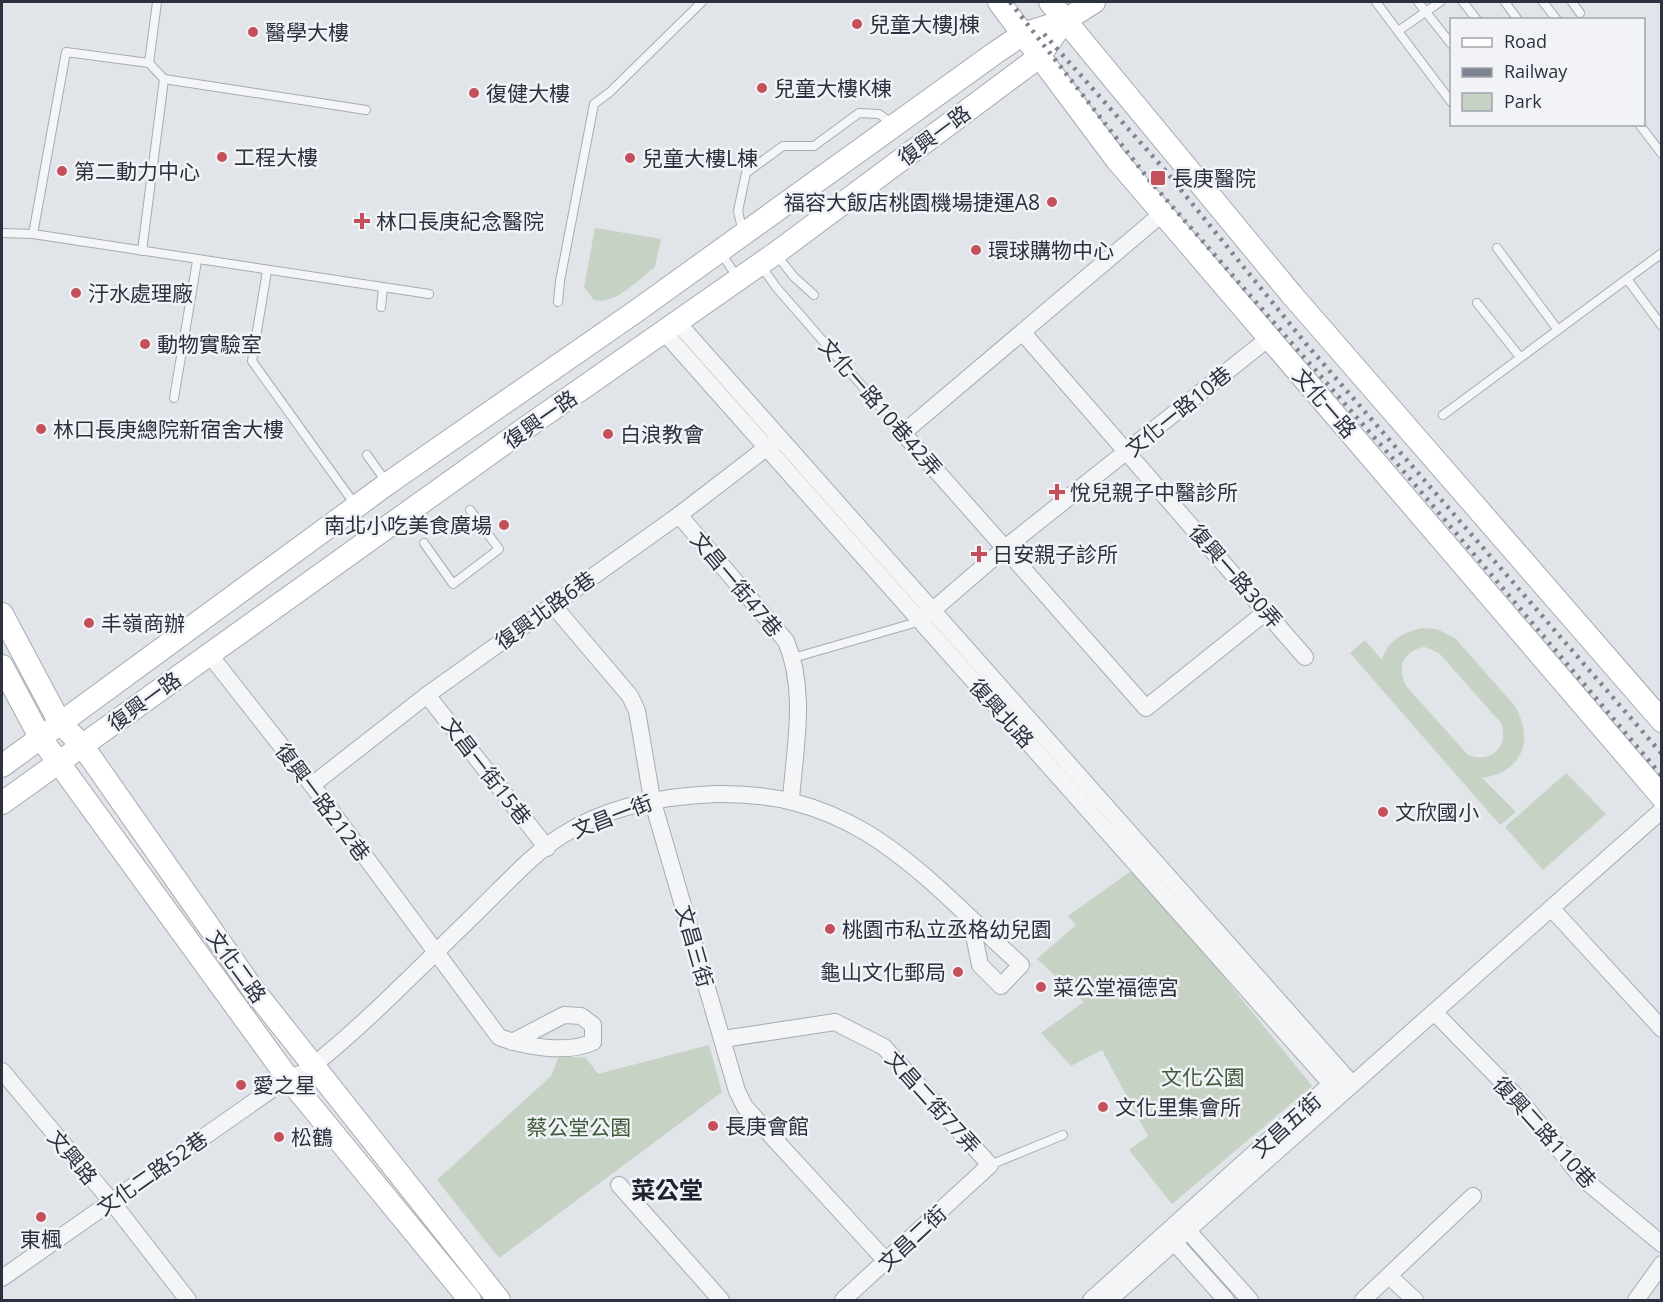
<svg xmlns="http://www.w3.org/2000/svg" width="1663" height="1302" font-family="'Open Sans','Noto Sans TC',sans-serif">
<rect width="100%" height="100%" fill="#e1e4e9"/>
<g fill="#c6d2c3" fill-rule="evenodd">
<path d="M 595,228 L 661,239 L 655,267 C 638,280 616,305 594,300 L 584,287 Z"/>
<path d="M 1423,628 L 1437,629 L 1455,638 L 1514,705 C 1535,739 1523,772 1482,778 L 1516,812 L 1500,825 L 1350,653 L 1365,640 L 1382,660 C 1388,640 1403,632 1423,628 ZM 1425,647 L 1439,653 L 1501,723 C 1510,746 1491,764 1468,755 L 1406,686 C 1396,668 1404,649 1425,647 Z"/>
<polygon points="1566,773 1606,814 1543,870 1505,827"/>
<polygon points="1131,871 1194,940 1312,1086 1172,1204 1129,1150 1148,1136 1102,1050 1071,1066 1041,1033 1084,1002 1037,959 1076,925 1068,916"/>
<polygon points="709,1045 722,1092 499,1258 437,1180 551,1076 559,1056 586,1058 598,1074"/>
</g>
<g fill="none" stroke-linecap="round" stroke-linejoin="round">
<g stroke="#a7abb3" stroke-width="10">
<g id="lane">
<polyline points="1376,2 1452,103"/>
<polyline points="1418,2 1452,45"/>
<polyline points="1463,2 1477,20"/>
<polyline points="1505,2 1518,20"/>
<polyline points="1543,2 1557,20"/>
<polyline points="1572,2 1580,13"/>
<polyline points="1398,31 1440,2"/>
<polyline points="149,63 157,2"/>
<polyline points="164,79 366,110"/>
<polyline points="1639,124 1662,154"/>
<polyline points="2,233 33,234 429,294"/>
<polyline points="743,233 738,211 746,173 783,146 814,146 859,113 879,114 892,123"/>
<polyline points="33,234 66,52 149,63 164,79 142,251"/>
<polyline points="1497,248 1558,330"/>
<polyline points="720,252 738,278"/>
<polyline points="776,254 794,277 814,295"/>
<polyline points="760,264 776,287 903,433"/>
<polyline points="267,271 252,361 356,506"/>
<polyline points="1627,279 1662,326"/>
<polyline points="558,302 560,281 594,104 610,92 702,2"/>
<polyline points="1477,303 1520,357"/>
<polyline points="381,307 383,288"/>
<polyline points="174,398 197,261"/>
<polyline points="1443,415 1662,253"/>
<polyline points="367,455 387,483"/>
<polyline points="424,543 453,584 499,549 470,510"/>
<polyline points="793,658 921,621"/>
<polyline points="990,1165 1063,1135"/>
</g>
</g>
<g stroke="#a7abb3" stroke-width="18">
<g id="street">
<polyline points="1164,212 903,433 1146,708 1267,611"/>
<polyline points="678,323 1352,1084"/>
<polyline points="664,332 1340,1094"/>
<polyline points="1023,333 1305,657"/>
<path d="M 679,515 L 786,641 C 807,691 795,746 791,799"/>
<polyline points="552,604 630,696 637,711 652,799 737,1091 745,1107 887,1262"/>
<polyline points="926,616 1005,548 1269,338"/>
<path d="M 209,654 L 312,785 L 499,1037 C 525,1047 568,1054 593,1042 L 593,1025 L 581,1016 L 564,1015 L 512,1042"/>
<polyline points="427,695 547,848"/>
<polyline points="312,785 427,695 679,515 774,442"/>
<polyline points="1552,909 1662,1029"/>
<polyline points="1435,1013 1521,1101 1581,1177 1662,1244"/>
<polyline points="723,1039 835,1022 884,1047 990,1165 843,1300"/>
<polyline points="2,1071 112,1202 188,1300"/>
<polyline points="619,1185 721,1300"/>
<polyline points="1181,1223 1250,1300"/>
<polyline points="1170,1233 1174,1242 1226,1300"/>
<polyline points="1390,1277 1415,1300"/>
<path d="M 2,1278 L 288,1078 L 305,1072 C 366,1024 421,966 477,912 C 504,886 530,856 561,836 C 607,806 662,796 716,794 C 772,793 818,804 867,833 C 924,868 971,921 1021,965 L 1001,986 L 980,965 L 971,921"/>
<polyline points="1091,1300 1331,1084 1342,1084"/>
<polyline points="1109,1300 1662,810"/>
<polyline points="1363,1300 1473,1196"/>
<polyline points="1636,1300 1662,1264"/>
</g>
</g>
<g stroke="#a7abb3" stroke-width="24">
<g id="secondary">
<polyline points="999,2 1116,159 1662,797"/>
<polyline points="1050,2 1292,295 1662,721"/>
<polyline points="2,614 60,723 82,745 252,988 499,1300"/>
<polyline points="2,666 40,737 288,1078 470,1300"/>
<polyline points="2,766 387,484 635,312 995,53 1023,34 1064,21 1094,2"/>
<polyline points="2,803 527,427 776,253 1039,57 1064,21"/>
</g>
</g>
<use href="#lane" stroke="#f4f5f7" stroke-width="8"/>
<use href="#street" stroke="#f4f5f7" stroke-width="16"/>
<use href="#secondary" stroke="#fff" stroke-width="22"/>
<g stroke="#7c8391" stroke-width="4.5" stroke-dasharray="3 6" stroke-linecap="butt">
<polyline points="1010,2 1150,181 1394,460 1662,776"/>
<polyline points="1044,34 1164,169 1307,345 1662,754"/>
</g>
</g>
<g fill="#c4505c" stroke="#f1f3f6" stroke-width="2">
<circle cx="857" cy="24" r="6"/>
<circle cx="253" cy="32" r="6"/>
<circle cx="762" cy="88" r="6"/>
<circle cx="474" cy="93" r="6"/>
<circle cx="222" cy="157" r="6"/>
<circle cx="630" cy="158" r="6"/>
<circle cx="62" cy="171" r="6"/>
<rect x="1150" y="170" width="16" height="16" rx="3"/>
<circle cx="1052" cy="202" r="6"/>
<path d="M359 212h6v6h6v6h-6v6h-6v-6h-6v-6h6z"/>
<circle cx="976" cy="250" r="6"/>
<circle cx="76" cy="293" r="6"/>
<circle cx="145" cy="344" r="6"/>
<circle cx="41" cy="429" r="6"/>
<circle cx="608" cy="434" r="6"/>
<path d="M1054 483h6v6h6v6h-6v6h-6v-6h-6v-6h6z"/>
<circle cx="504" cy="525" r="6"/>
<path d="M976 545h6v6h6v6h-6v6h-6v-6h-6v-6h6z"/>
<circle cx="89" cy="623" r="6"/>
<circle cx="1383" cy="812" r="6"/>
<circle cx="830" cy="929" r="6"/>
<circle cx="958" cy="972" r="6"/>
<circle cx="1041" cy="987" r="6"/>
<circle cx="241" cy="1085" r="6"/>
<circle cx="1103" cy="1107" r="6"/>
<circle cx="713" cy="1126" r="6"/>
<circle cx="279" cy="1137" r="6"/>
<circle cx="41" cy="1217" r="6"/>
</g>
<g text-anchor="middle" dominant-baseline="central" stroke-width="5" stroke-linejoin="round" paint-order="stroke">
<g font-size="21" fill="#2b313f" stroke="#f1f3f6" text-anchor="start">
<text x="869" y="24">兒童大樓J棟</text>
<text x="265" y="32">醫學大樓</text>
<text x="774" y="88">兒童大樓K棟</text>
<text x="486" y="93">復健大樓</text>
<text x="234" y="157">工程大樓</text>
<text x="642" y="158">兒童大樓L棟</text>
<text x="74" y="171">第二動力中心</text>
<text x="1172" y="178">長庚醫院</text>
<text x="1040" y="202" text-anchor="end">福容大飯店桃園機場捷運A8</text>
<text x="376" y="221">林口長庚紀念醫院</text>
<text x="988" y="250">環球購物中心</text>
<text x="88" y="293">汙水處理廠</text>
<text x="157" y="344">動物實驗室</text>
<text x="53" y="429">林口長庚總院新宿舍大樓</text>
<text x="620" y="434">白浪教會</text>
<text x="1070" y="492">悅兒親子中醫診所</text>
<text x="492" y="525" text-anchor="end">南北小吃美食廣場</text>
<text x="992" y="554">日安親子診所</text>
<text x="101" y="623">丰嶺商辦</text>
<text x="1395" y="812">文欣國小</text>
<text x="842" y="929">桃園市私立丞格幼兒園</text>
<text x="946" y="972" text-anchor="end">龜山文化郵局</text>
<text x="1053" y="987">菜公堂福德宮</text>
<text x="253" y="1085">愛之星</text>
<text x="1115" y="1107">文化里集會所</text>
<text x="725" y="1126">長庚會館</text>
<text x="291" y="1137">松鶴</text>
<text x="41" y="1239" text-anchor="middle">東楓</text>
</g>
<g font-size="21" fill="#2b313f" stroke="#f1f3f6">
<text transform="translate(934 135) rotate(-37)">復興一路</text>
<text transform="translate(1325 403) rotate(49)">文化一路</text>
<text transform="translate(881 407) rotate(49)">文化一路10巷42弄</text>
<text transform="translate(1178 411) rotate(-39)">文化一路10巷</text>
<text transform="translate(540 419) rotate(-35)">復興一路</text>
<text transform="translate(1236 576) rotate(49)">復興一路30弄</text>
<text transform="translate(737 584) rotate(50)">文昌一街47巷</text>
<text transform="translate(545 610) rotate(-36)">復興北路6巷</text>
<text transform="translate(144 701) rotate(-36)">復興一路</text>
<text transform="translate(1002 713) rotate(48)">復興北路</text>
<text transform="translate(487 771) rotate(52)">文昌一街15巷</text>
<text transform="translate(323 802) rotate(53)">復興一路212巷</text>
<text transform="translate(612 816) rotate(-21)">文昌一街</text>
<text transform="translate(695 946) rotate(74)">文昌三街</text>
<text transform="translate(237 966) rotate(54)">文化二路</text>
<text transform="translate(933 1102) rotate(48)">文昌二街77弄</text>
<text transform="translate(1286 1125) rotate(-42)">文昌五街</text>
<text transform="translate(1545 1132) rotate(48)">復興二路110巷</text>
<text transform="translate(73 1157) rotate(50)">文興路</text>
<text transform="translate(152 1173) rotate(-35)">文化二路52巷</text>
<text transform="translate(912 1238) rotate(-43)">文昌二街</text>
</g>
<g font-size="21" fill="#3e5a39" stroke="#f1f3f6">
<text x="1203" y="1077">文化公園</text>
<text x="579" y="1127">蔡公堂公園</text>
</g>
<g font-size="24" font-weight="bold" fill="#1d2230" stroke="#f1f3f6">
<text x="667" y="1189">菜公堂</text>
</g>
</g>
<rect width="1663" height="1302" fill="none" stroke="#2b313f" stroke-width="6"/>
<rect x="1450" y="18" width="195" height="108" fill="#f1f3f6" stroke="#a2a5ad" stroke-width="1.5"/>
<rect x="1462" y="38" width="30" height="9" fill="#ffffff" stroke="#a2a5ad" stroke-width="1.5"/>
<text x="1504" y="48" font-size="18" fill="#2b313f">Road</text>
<rect x="1462" y="68" width="30" height="9" fill="#7c8391" stroke="#a2a5ad" stroke-width="1.5"/>
<text x="1504" y="78" font-size="18" fill="#2b313f">Railway</text>
<rect x="1462" y="93" width="30" height="18" fill="#c6d2c3" stroke="#a2a5ad" stroke-width="1.5"/>
<text x="1504" y="108" font-size="18" fill="#2b313f">Park</text>
</svg>
